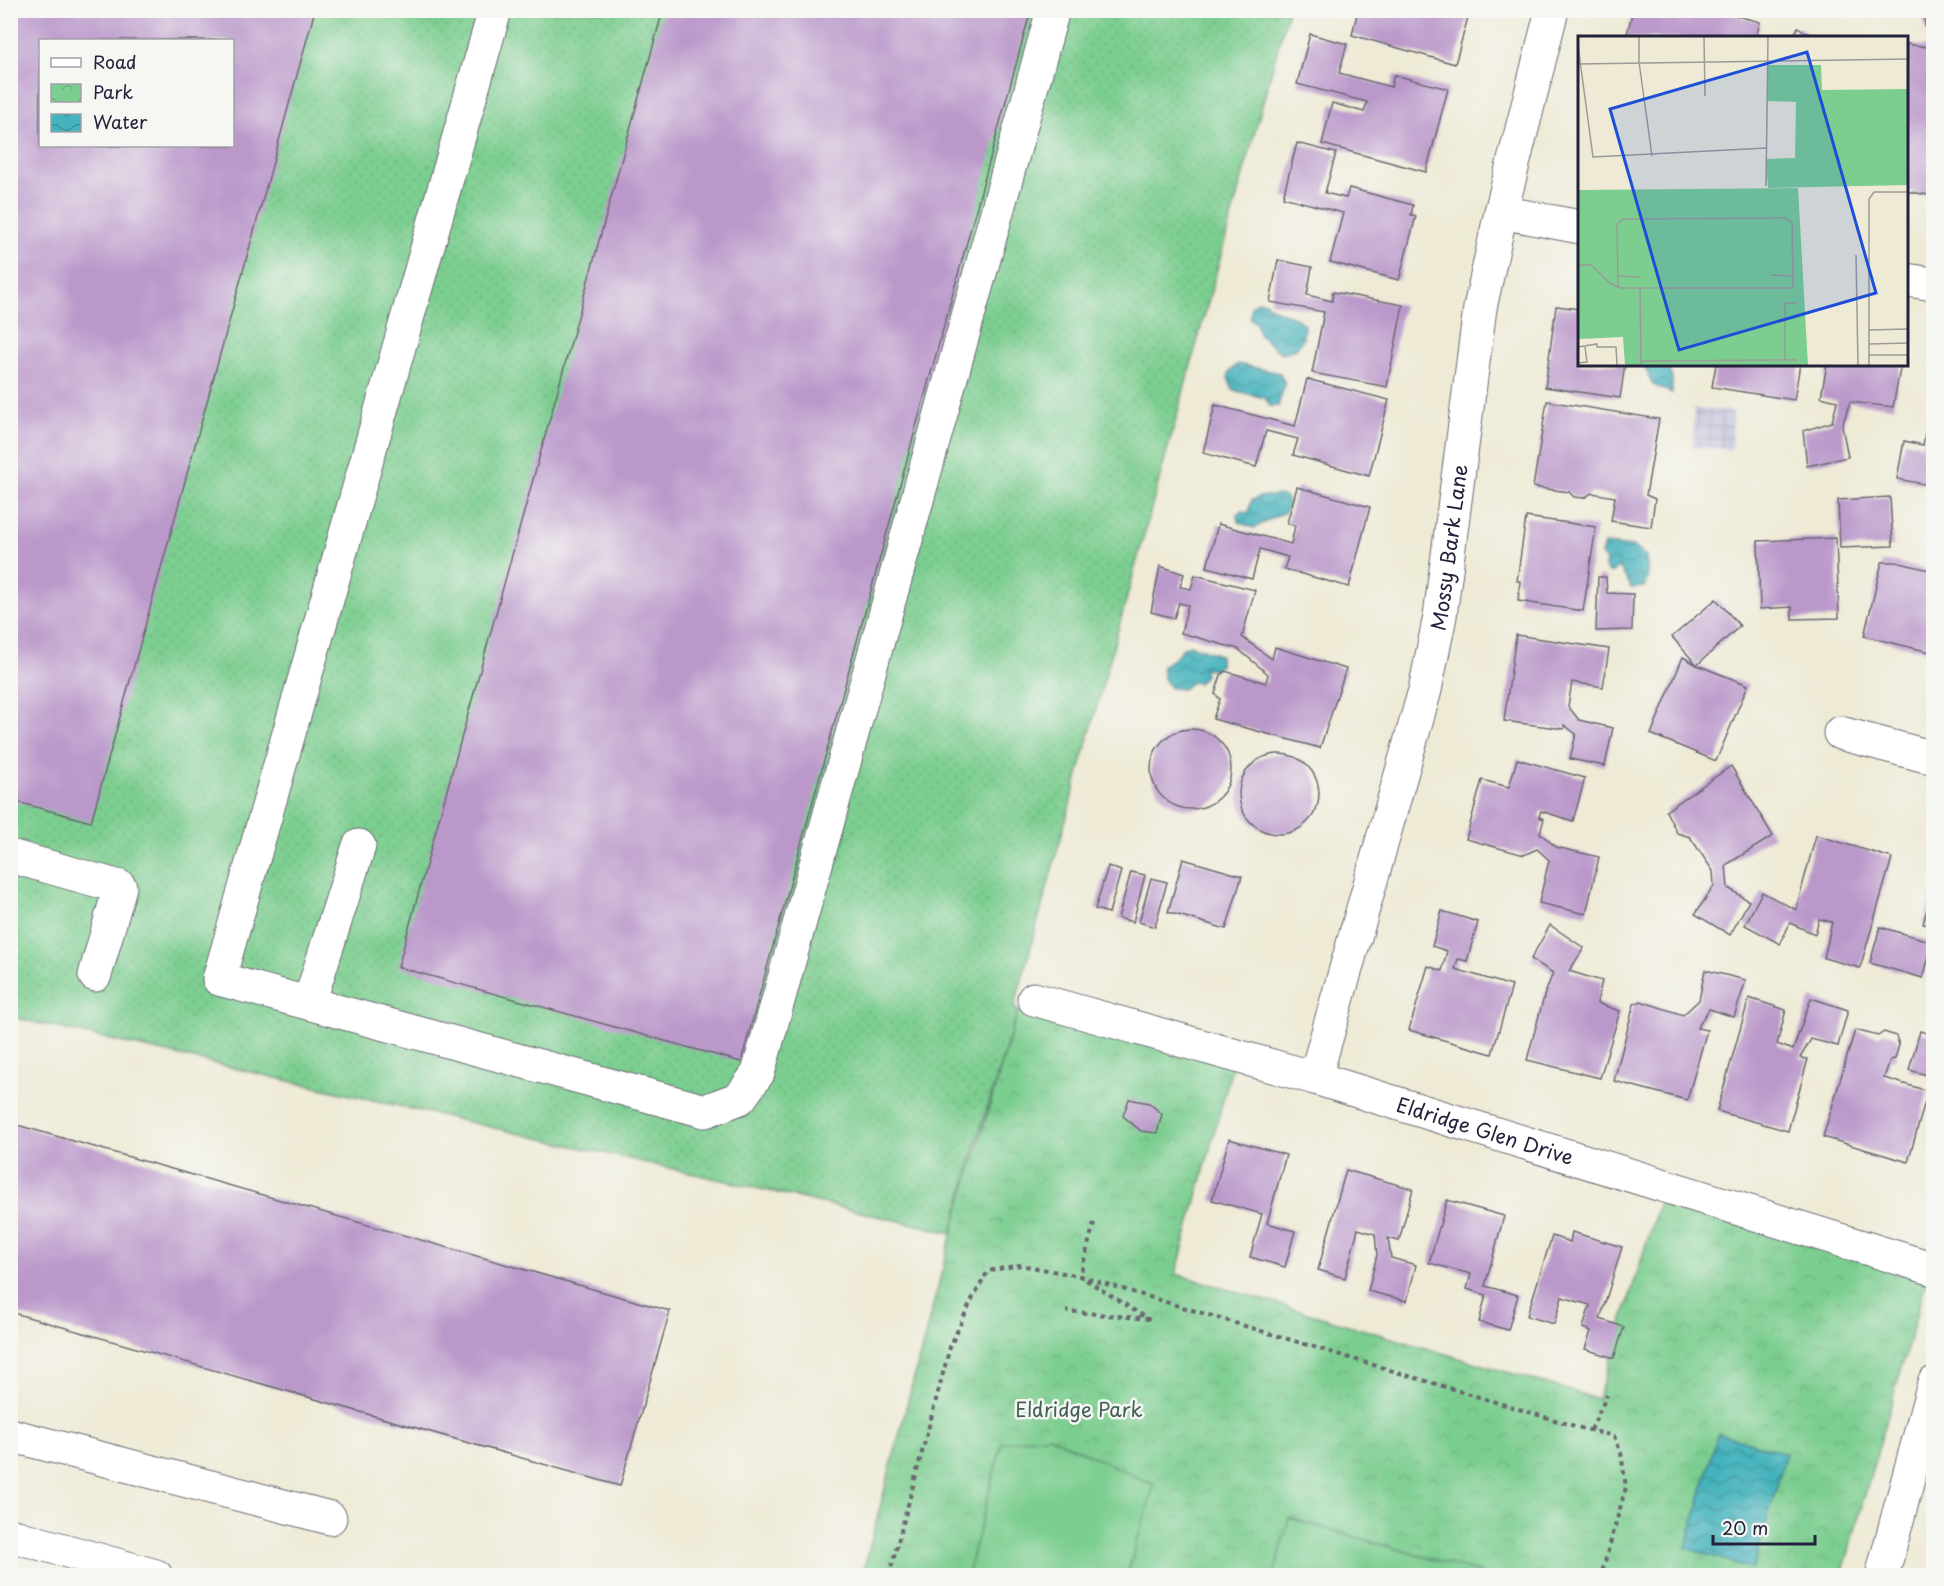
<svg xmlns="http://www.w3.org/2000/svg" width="1944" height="1586" font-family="'Playpen Sans',sans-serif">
<defs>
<pattern id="industrial-grid" width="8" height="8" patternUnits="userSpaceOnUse" patternTransform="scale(1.5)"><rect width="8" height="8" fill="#c3c1db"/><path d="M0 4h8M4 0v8" fill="none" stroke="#a7a6bd"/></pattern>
<pattern id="grass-dots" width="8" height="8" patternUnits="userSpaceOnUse" patternTransform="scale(1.5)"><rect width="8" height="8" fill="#7bce90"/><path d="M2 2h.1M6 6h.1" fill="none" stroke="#6ab17d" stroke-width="1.8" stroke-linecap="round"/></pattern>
<pattern id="park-crowns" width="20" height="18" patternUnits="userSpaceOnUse" patternTransform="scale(1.5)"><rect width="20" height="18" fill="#7bce90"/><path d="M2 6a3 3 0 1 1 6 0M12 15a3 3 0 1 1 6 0" fill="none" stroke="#6ab17d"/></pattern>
<pattern id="water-waves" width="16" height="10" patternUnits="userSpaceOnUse" patternTransform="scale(1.5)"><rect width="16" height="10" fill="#44b3bd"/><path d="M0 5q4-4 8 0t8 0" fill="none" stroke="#38919b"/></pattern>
</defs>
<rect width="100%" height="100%" fill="#f6f6f2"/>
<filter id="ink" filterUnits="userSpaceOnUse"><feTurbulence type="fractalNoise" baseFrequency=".0167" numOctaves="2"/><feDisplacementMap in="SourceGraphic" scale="12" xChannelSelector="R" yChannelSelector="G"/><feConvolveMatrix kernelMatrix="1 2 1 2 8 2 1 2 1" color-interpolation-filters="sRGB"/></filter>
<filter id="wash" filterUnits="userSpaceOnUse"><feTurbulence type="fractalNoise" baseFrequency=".008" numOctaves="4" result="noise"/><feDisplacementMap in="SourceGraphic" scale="24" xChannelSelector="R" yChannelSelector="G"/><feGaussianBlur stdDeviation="1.35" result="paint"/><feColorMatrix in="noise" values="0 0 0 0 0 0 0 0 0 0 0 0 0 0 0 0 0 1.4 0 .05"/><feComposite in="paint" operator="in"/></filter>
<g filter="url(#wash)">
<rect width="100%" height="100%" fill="#eeead5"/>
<polygon fill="url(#industrial-grid)" points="1694,409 1733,411 1731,449 1692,447"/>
<path fill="url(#grass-dots)" stroke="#4e7866" stroke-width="1.5" fill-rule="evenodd" d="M 11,11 L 1288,11 L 1014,1008 L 1018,1010 L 975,1147 L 952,1233 L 11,1017 ZM 40,40 L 232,40 L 232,146 L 40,146 Z"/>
<polygon fill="url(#park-crowns)" stroke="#4e7866" stroke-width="1.5" points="1018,1010 1235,1056 1176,1274 1598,1399 1661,1196 1930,1268 1842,1575 862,1576 952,1233"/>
<g fill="#7bce90" stroke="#4e7866" stroke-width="1.5">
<polygon points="1049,1436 1154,1485 1127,1575 967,1575 1002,1443"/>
<polygon points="1289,1518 1487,1575 1274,1575"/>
</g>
<g fill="url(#water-waves)" stroke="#336a7c" stroke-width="1.5">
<path d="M 1258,301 L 1265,302 C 1276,315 1294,312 1304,325 L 1303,338 L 1296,349 L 1282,353 C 1273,349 1269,341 1260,336 L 1256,324 L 1250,318 L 1251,307 Z"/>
<polygon points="1238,364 1280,373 1285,384 1278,406 1270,406 1265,398 1233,390 1228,378 1230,371"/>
<polygon points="1644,365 1667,365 1672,378 1672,393 1653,385"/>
<polygon points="1279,495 1287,498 1288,505 1285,512 1254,528 1238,522 1237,514 1242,511 1249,513 1251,501 1258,497"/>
<polygon points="1604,544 1633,547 1646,556 1648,576 1644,587 1631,588 1619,566 1613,572 1607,572 1605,566 1606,561 1601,554"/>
<polygon points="1190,645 1220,655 1220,665 1214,670 1203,668 1205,675 1198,683 1192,682 1183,689 1170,688 1163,677 1162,666 1175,658 1184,647"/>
<polygon points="1718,1433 1786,1453 1753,1569 1686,1548"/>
</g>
<g id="blocks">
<g fill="#ba98ca" fill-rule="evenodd">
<path d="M 10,10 L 315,10 L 91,822 L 10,800 ZM 40,40 L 232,40 L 232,146 L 40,146 Z"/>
<polygon points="663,10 1031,10 741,1062 398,967"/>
<polygon points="1358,10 1470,10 1455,64 1352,35"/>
<polygon points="1633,10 1715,10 1760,22 1756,38 1626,38"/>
<polygon points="1818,10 1832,10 1830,15"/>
<polygon points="1923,10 1934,10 1934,30 1926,31"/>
<polygon points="1798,27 1814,38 1792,38"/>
<polygon points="1310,34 1347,44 1339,73 1391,87 1394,75 1448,89 1426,172 1322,144 1332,103 1364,112 1367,102 1297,84"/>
<polygon points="1906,44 1934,48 1934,96 1928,126 1934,127 1934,196 1906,191"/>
<polygon points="1297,143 1336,153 1325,193 1346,198 1349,188 1413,205 1411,215 1416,216 1399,280 1330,262 1343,213 1283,197"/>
<polygon points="1278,260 1312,267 1307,295 1332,301 1333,292 1403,305 1387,387 1312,373 1324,312 1270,302"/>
<polygon points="1556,306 1580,309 1580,364 1625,364 1620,398 1545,387"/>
<polygon points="1716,364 1800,364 1794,400 1712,387"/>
<polygon points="1827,364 1901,364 1893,407 1850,402 1842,426 1848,457 1807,466 1803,431 1832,422 1837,401 1821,397"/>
<polygon points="1307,379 1389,400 1369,476 1293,455 1298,439 1266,431 1256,467 1203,453 1215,405 1295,426"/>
<polygon points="1932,394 1934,462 1929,485 1897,479 1904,441 1923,445"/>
<polygon points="1547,401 1659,419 1646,495 1655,499 1651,527 1611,521 1615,497 1592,493 1584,498 1574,497 1569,492 1533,487"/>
<polygon points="1297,487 1370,507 1349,587 1284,569 1288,557 1260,549 1252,579 1207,567 1218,524 1291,544 1295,526 1287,523"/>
<polygon points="1890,497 1893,546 1840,548 1838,500"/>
<polygon points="1526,517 1596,527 1583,611 1518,601 1520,581 1517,581"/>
<polygon points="1836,538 1839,618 1792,619 1792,607 1760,609 1758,541"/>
<polygon points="1882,562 1896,562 1934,571 1934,653 1864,636"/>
<polygon points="1160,566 1184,574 1180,587 1191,589 1195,575 1255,590 1242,637 1272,659 1275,647 1346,669 1320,748 1213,719 1220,699 1215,694 1221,675 1225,671 1266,683 1268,674 1238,649 1181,633 1188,605 1179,603 1174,618 1151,612"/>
<polygon points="1598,577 1606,577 1607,593 1633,594 1632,630 1596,631"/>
<polygon points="1716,599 1740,626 1697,665 1672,637"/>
<polygon points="1516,635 1609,649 1603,687 1572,682 1568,706 1579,720 1613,728 1605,766 1570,759 1576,734 1564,725 1564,729 1504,721"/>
<polygon points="1683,657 1697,665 1748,685 1716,761 1651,734"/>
<circle cx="1191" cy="769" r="40"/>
<circle cx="1279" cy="794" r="40"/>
<polygon points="1517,759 1585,778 1573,821 1541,811 1539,817 1544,819 1540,833 1556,847 1599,857 1586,914 1539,903 1549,860 1537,849 1524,855 1466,839 1482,780 1509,787"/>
<polygon points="1731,766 1773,836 1726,865 1728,888 1749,901 1730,935 1695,914 1714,886 1713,871 1690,837 1677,833 1666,811"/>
<polygon points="1816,835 1892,858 1860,968 1824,958 1832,922 1819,919 1815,934 1790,923 1780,944 1745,925 1762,892 1796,910"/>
<polygon points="1183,859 1242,876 1226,929 1168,912"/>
<polygon points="1108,866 1121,871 1109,913 1095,909"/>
<polygon points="1131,872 1145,875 1133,922 1118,918"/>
<polygon points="1151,878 1167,882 1155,927 1139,922"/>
<polygon points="1933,888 1934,888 1934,926 1923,924"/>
<polygon points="1442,911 1478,922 1467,961 1458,959 1455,969 1512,986 1492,1054 1409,1030 1428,966 1442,971 1447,951 1432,946"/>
<polygon points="1550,925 1584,948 1569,971 1602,981 1597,1003 1620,1011 1600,1078 1527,1060 1545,993 1553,973 1531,959"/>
<polygon points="1880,927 1933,942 1923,978 1870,963"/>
<polygon points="1705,970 1746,980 1734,1017 1709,1009 1697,1028 1707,1030 1687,1100 1614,1081 1634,1004 1641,1001 1683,1015 1699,1000"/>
<polygon points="1749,998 1786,1010 1777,1044 1793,1050 1811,998 1848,1010 1838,1046 1811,1039 1800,1058 1808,1059 1788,1131 1717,1111"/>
<polygon points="1855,1030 1878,1036 1884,1032 1896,1036 1899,1045 1895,1059 1890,1060 1884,1078 1928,1091 1908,1162 1823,1137"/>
<polygon points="1920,1031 1934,1035 1934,1077 1909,1070"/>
<polygon points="1129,1099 1149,1103 1162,1114 1157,1133 1141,1131 1123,1116"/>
<polygon points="10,1123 670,1311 620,1486 10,1312"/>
<polygon points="1229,1139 1286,1155 1267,1223 1295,1231 1285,1267 1250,1257 1262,1214 1212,1200"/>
<polygon points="1346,1170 1413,1189 1399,1241 1388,1238 1391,1258 1416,1265 1407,1301 1368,1291 1377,1255 1375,1234 1358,1229 1345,1278 1318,1270"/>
<polygon points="1447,1200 1504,1216 1485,1286 1518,1295 1508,1330 1479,1322 1486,1295 1467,1289 1471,1274 1429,1263"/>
<polygon points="1572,1232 1622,1247 1600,1319 1624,1327 1614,1358 1585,1349 1591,1331 1583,1328 1590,1305 1562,1297 1554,1324 1527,1316 1552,1236 1570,1242"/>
</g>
</g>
</g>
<g filter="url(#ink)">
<use href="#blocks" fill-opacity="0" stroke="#696871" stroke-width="1.5"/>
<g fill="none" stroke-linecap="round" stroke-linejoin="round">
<g stroke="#696871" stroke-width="35">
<g id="minor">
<polyline points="495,10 219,979 705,1111 740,1098 758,1073 1053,10"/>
<polyline points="1501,212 1580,227"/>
<polyline points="1906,280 1934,284"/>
<polyline points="1840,733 1934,758"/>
<polyline points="10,856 120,887 95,975"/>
<path id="s1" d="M 1034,999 L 1315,1078 L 1934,1269"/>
<polyline points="309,1003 359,846"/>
<path id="s2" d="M 1315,1078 L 1425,690 L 1440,616 L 1480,308 L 1501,212 L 1552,10"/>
<polyline points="10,1435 330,1518"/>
<polyline points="10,1535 156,1576"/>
<polyline points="1882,1576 1934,1383"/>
</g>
</g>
<g stroke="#696871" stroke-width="4" stroke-dasharray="4.5 4.5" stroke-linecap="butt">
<polyline points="1094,1223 1080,1276 1581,1428 1614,1436 1621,1453 1626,1487 1601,1576"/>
<polyline points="1591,1430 1607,1395"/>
<polyline points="889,1576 950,1347 970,1303 988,1271 1020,1265 1080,1276 1148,1319 1066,1311"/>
</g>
<use href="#minor" stroke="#fff" stroke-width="33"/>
</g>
</g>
<g text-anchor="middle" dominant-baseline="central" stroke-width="5" stroke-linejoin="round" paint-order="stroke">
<g font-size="20" fill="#22223b" stroke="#f6f6f2">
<text stroke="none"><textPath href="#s2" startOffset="548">Mossy Bark Lane</textPath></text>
<text stroke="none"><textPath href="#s1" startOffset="470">Eldridge Glen Drive</textPath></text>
</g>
<g font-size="20" fill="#415e59" stroke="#f6f6f2">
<text x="1079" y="1409">Eldridge Park</text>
</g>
</g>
<g transform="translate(1578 36)">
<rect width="330" height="330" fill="#eeead5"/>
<path d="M 220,152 L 230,329 L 47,329 L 45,301 L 0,303 L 0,154 Z" fill="#7bce90"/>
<path d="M 190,29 L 243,29 L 244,54 L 330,53 L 330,149 L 190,152 L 188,123 L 217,122 L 218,66 L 190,65 Z" fill="#7bce90"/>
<path d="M 327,63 L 328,98 L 244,100 L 244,64 ZM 244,118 L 265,118 L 265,138 L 244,138 Z" fill="#7bce90"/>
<path fill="none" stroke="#9c9a97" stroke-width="1.5" d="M 61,1 L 61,26 L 74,120M 126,1 L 127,60M 0,10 L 15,121 L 188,112M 0,28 L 330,23M 188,150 L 190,1M 278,219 L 280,329M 0,229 L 13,229 L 33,248 L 40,251 L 44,252 L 215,252 L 214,187 L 207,182 L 45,183 L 39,188 L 40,251M 193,239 L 215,240M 40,240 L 61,241M 62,252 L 63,329M 291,294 L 330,293M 291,308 L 330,307M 0,311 L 19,308 L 19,311 L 38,311 L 39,329M 291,319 L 330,319M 207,324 L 207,267 L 219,267M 63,325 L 219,324M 0,327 L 9,326 L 7,311M 291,329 L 291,163 L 296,156 L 330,156"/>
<path fill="#1d4ed8" fill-opacity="0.15" stroke="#1d4ed8" stroke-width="3" d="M 229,16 L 298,257 L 101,314 L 32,73 Z"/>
<rect width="330" height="330" fill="none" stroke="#22223b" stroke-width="3"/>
</g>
<rect width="1944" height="1586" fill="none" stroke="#f6f6f2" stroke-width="36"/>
<rect x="39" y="39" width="195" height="108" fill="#f6f6f2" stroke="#a1a1a9" stroke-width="1.5"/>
<rect x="51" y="58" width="30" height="9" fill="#ffffff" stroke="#a1a1a9" stroke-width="1.5"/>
<text x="93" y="69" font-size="18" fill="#22223b">Road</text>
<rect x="51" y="84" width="30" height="18" fill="url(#park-crowns)" stroke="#a1a1a9" stroke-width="1.5"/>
<text x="93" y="99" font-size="18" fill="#22223b">Park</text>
<rect x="51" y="114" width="30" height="18" fill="url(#water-waves)" stroke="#a1a1a9" stroke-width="1.5"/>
<text x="93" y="129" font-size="18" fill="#22223b">Water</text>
<path d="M1713 1535v9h102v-9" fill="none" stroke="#22223b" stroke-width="3"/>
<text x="1722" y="1535" font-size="18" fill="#22223b" stroke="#f6f6f2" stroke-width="4.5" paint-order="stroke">20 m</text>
</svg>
